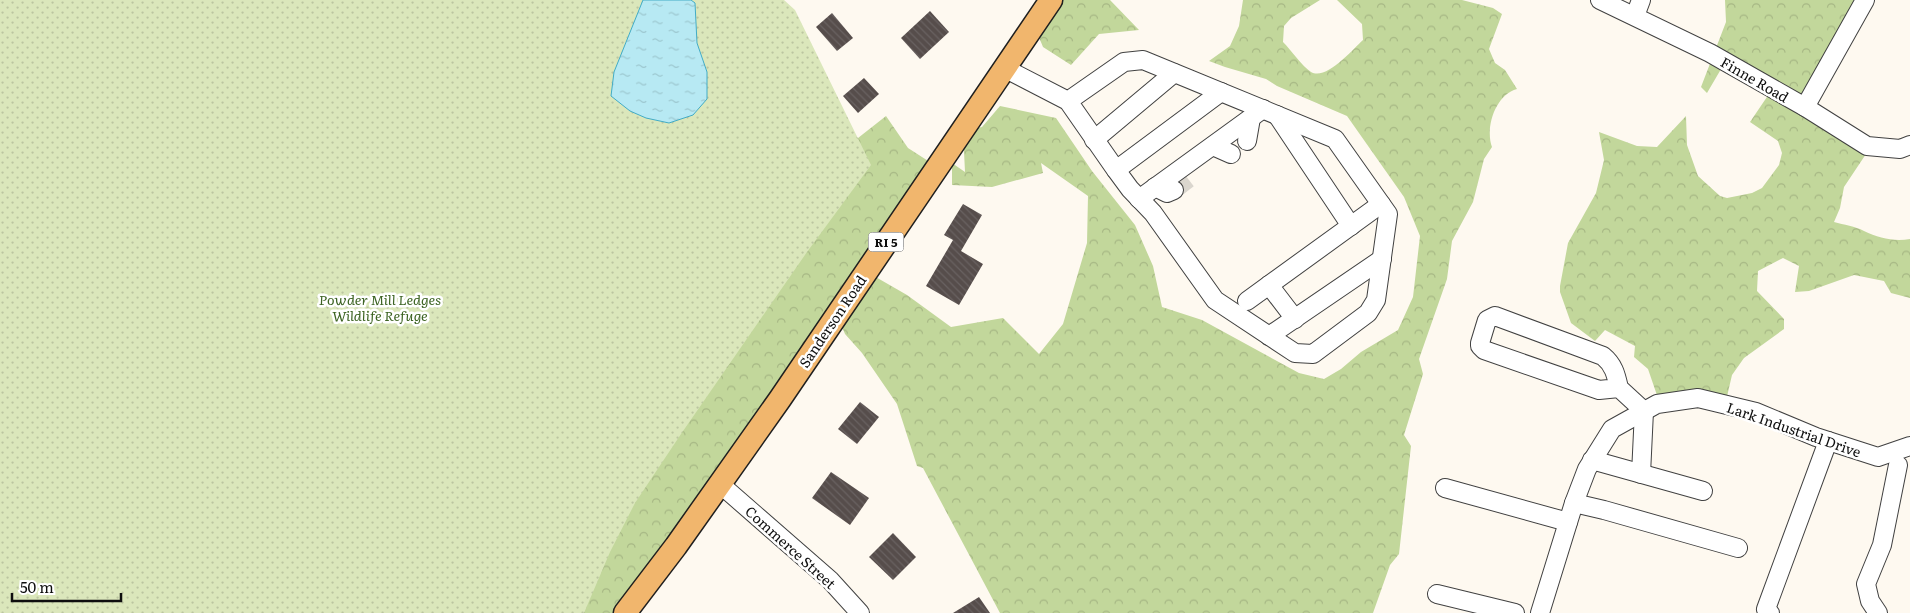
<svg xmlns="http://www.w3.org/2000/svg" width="1910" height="613" font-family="Literata,serif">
<defs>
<pattern id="forest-crowns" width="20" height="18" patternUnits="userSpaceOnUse" patternTransform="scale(1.25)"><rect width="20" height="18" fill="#c2d79b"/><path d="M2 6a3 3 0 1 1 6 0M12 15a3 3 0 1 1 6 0" fill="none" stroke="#a6b784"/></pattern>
<pattern id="park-dots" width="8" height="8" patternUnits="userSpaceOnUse" patternTransform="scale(1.25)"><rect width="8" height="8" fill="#dbe7bb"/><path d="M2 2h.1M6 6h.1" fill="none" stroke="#bbc5a0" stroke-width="1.8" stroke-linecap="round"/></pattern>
<pattern id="water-ripples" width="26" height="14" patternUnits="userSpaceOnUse" patternTransform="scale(1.25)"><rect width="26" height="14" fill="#b7e9f3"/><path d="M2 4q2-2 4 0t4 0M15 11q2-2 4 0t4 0" fill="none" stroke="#9cc7cf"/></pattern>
<pattern id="building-back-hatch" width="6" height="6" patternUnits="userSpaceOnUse" patternTransform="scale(1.25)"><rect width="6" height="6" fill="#564d4b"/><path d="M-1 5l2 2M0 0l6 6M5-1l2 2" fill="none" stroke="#696261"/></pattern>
</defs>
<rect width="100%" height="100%" fill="#fef9f0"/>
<g fill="url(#forest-crowns)">
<path d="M 0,0 L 838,133 L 858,138 L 886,116 L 908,148 L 936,166 L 867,272 L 907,295 L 951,327 L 1003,318 L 1039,354 L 1063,324 L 1087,243 L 1088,196 L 1041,163 L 1043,173 L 992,187 L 952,185 L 952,163 L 965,172 L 963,131 L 982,127 L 1000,106 L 1056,118 L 1092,171 L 1135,225 L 1153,266 L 1162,307 L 1202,320 L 1299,373 L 1324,379 L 1341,369 L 1361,352 L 1398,330 L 1413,297 L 1420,236 L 1404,197 L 1347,116 L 1277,86 L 1266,79 L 1225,67 L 1209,61 L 1230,46 L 1239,26 L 1243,0 L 1320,0 L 1291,18 L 1284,26 L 1283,42 C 1291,50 1302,66 1311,72 C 1326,81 1352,50 1363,40 L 1362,24 L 1337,0 L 1462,0 L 1493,8 L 1502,14 L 1489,49 L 1495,63 L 1505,70 L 1517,89 C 1495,95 1485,128 1492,147 L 1484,159 L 1473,202 L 1452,241 L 1447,279 L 1419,359 L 1423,374 L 1404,435 L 1411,446 L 1399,554 L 1390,565 L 1373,613 L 1000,613 L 923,468 L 917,466 L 897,404 L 862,353 L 845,334 L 837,315 L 625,613 L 0,613 Z"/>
<polygon points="1051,0 1110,0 1139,30 1099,34 1071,65 1043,47 1034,25"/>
<path d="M 1725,0 L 1864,0 L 1804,108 L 1868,151 L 1844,187 L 1840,208 L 1834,222 C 1844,225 1855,226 1864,231 C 1879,238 1894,242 1910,239 L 1910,298 L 1891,293 L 1884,281 L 1854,275 L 1809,291 L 1795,292 L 1799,266 L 1783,258 L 1758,271 L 1757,291 L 1784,319 L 1784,329 L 1744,358 L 1732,375 L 1725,405 L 1660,404 L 1648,369 L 1634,357 L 1635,346 L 1605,330 L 1595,341 L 1571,323 L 1560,292 L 1560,286 L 1568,243 L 1596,193 L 1604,160 L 1599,132 L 1637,146 L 1657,147 L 1686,116 L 1687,145 L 1698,176 L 1720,196 L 1727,198 L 1752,193 L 1762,188 L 1779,165 L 1782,153 L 1778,141 L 1750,122 L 1771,91 L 1724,64 L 1707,93 L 1701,87 L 1726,22 Z"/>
</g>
<polygon fill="url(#park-dots)" points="0,0 784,0 795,10 871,165 807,252 681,434 635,503 610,552 584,613 0,613"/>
<polygon fill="url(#water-ripples)" stroke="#42acc6" points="643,0 691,0 695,3 697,43 707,72 707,99 693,115 669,123 646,118 630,111 611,96 614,72"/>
<g fill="url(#building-back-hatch)">
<polygon points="930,11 949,32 920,59 901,38"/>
<polygon points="832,13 853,38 837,51 816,27"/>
<polygon points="864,78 879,94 858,113 843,96"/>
<polygon points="963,204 982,215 961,251 983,264 959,305 926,286 953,240 944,235"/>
<polygon points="860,402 879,417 857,444 838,429"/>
<polygon points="831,472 869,498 850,525 812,498"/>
<polygon points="893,533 916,557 893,580 869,557"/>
<polygon points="979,597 990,613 953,613"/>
</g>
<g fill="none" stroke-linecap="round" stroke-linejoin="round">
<polyline stroke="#dad6ce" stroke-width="18" stroke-dasharray="18 9" stroke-linecap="butt" points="1174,190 1191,177"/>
<g stroke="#414141" stroke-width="20">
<g id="minor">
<polyline points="1600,0 1710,53 1805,107 1867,146 1900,149 1910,145"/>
<polyline points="1635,16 1641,0"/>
<polyline points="1004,68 1068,101 1116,170 1130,189 1153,213 1215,300 1295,353 1313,354 1368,313 1376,300 1388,214 1335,139 1143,60 1124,62 1068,101"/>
<polyline points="1805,107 1865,0"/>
<polyline points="1277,115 1351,226"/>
<polyline points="1094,140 1174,73"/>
<polyline points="1247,141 1251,118"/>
<polyline points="1213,146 1231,154"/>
<polyline points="1116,170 1221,92"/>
<polyline points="1155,187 1167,193 1174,190"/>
<polyline points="1139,199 1263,109"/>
<polyline points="1269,285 1295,319"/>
<polyline points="1247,301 1381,204"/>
<polyline points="1269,336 1382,259"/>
<path d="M 1619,388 C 1616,375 1614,365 1603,356 L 1495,316 L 1487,320 L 1480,343 L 1480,346 L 1484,350 L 1599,390 L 1619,388 L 1644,411 L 1641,474"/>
<polyline points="1592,460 1703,491"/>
<polyline points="720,484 830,580 860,613"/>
<polyline points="1445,488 1568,522"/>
<polyline points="1574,503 1604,510 1738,548"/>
<polyline points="1437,594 1515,613"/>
<polyline points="1540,613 1574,503 1587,469 1612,429 1657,404 1698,398 1756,412 1816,437 1878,457 1910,446"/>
<polyline points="1770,613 1766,609 1828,441"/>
<polyline points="1878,613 1870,601 1866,584 1882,545 1898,465"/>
</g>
</g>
<g stroke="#1f1f1f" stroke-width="25">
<polyline id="major" points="625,613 676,546 780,399 1051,0"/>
</g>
<use href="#minor" stroke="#fff" stroke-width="18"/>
<use href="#major" stroke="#f1b66d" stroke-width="22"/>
</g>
<g text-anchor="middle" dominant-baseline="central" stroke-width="5" stroke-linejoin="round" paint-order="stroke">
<rect fill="#fff" stroke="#565656" stroke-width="1" x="868.5" y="232.5" width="35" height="19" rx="4"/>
<g font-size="12" font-weight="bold" fill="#0e0e0e">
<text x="886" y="242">RI 5</text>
</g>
<g font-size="14" fill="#0e0e0e" stroke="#fff">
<text transform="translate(1755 79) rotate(30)">Finne Road</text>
<text transform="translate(832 321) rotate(-56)">Sanderson Road</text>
<text transform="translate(1794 429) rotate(19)">Lark Industrial Drive</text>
<text transform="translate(791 547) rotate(42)">Commerce Street</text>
</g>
<g font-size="14" font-style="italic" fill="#3c6322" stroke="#fff">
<text x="380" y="299">Powder Mill Ledges<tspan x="380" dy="16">Wildlife Refuge</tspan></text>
</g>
</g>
<path d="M12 593v8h109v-8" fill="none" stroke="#0e0e0e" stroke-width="2.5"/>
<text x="20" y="593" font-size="15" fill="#0e0e0e" stroke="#ffffff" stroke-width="4" paint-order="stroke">50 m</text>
</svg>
